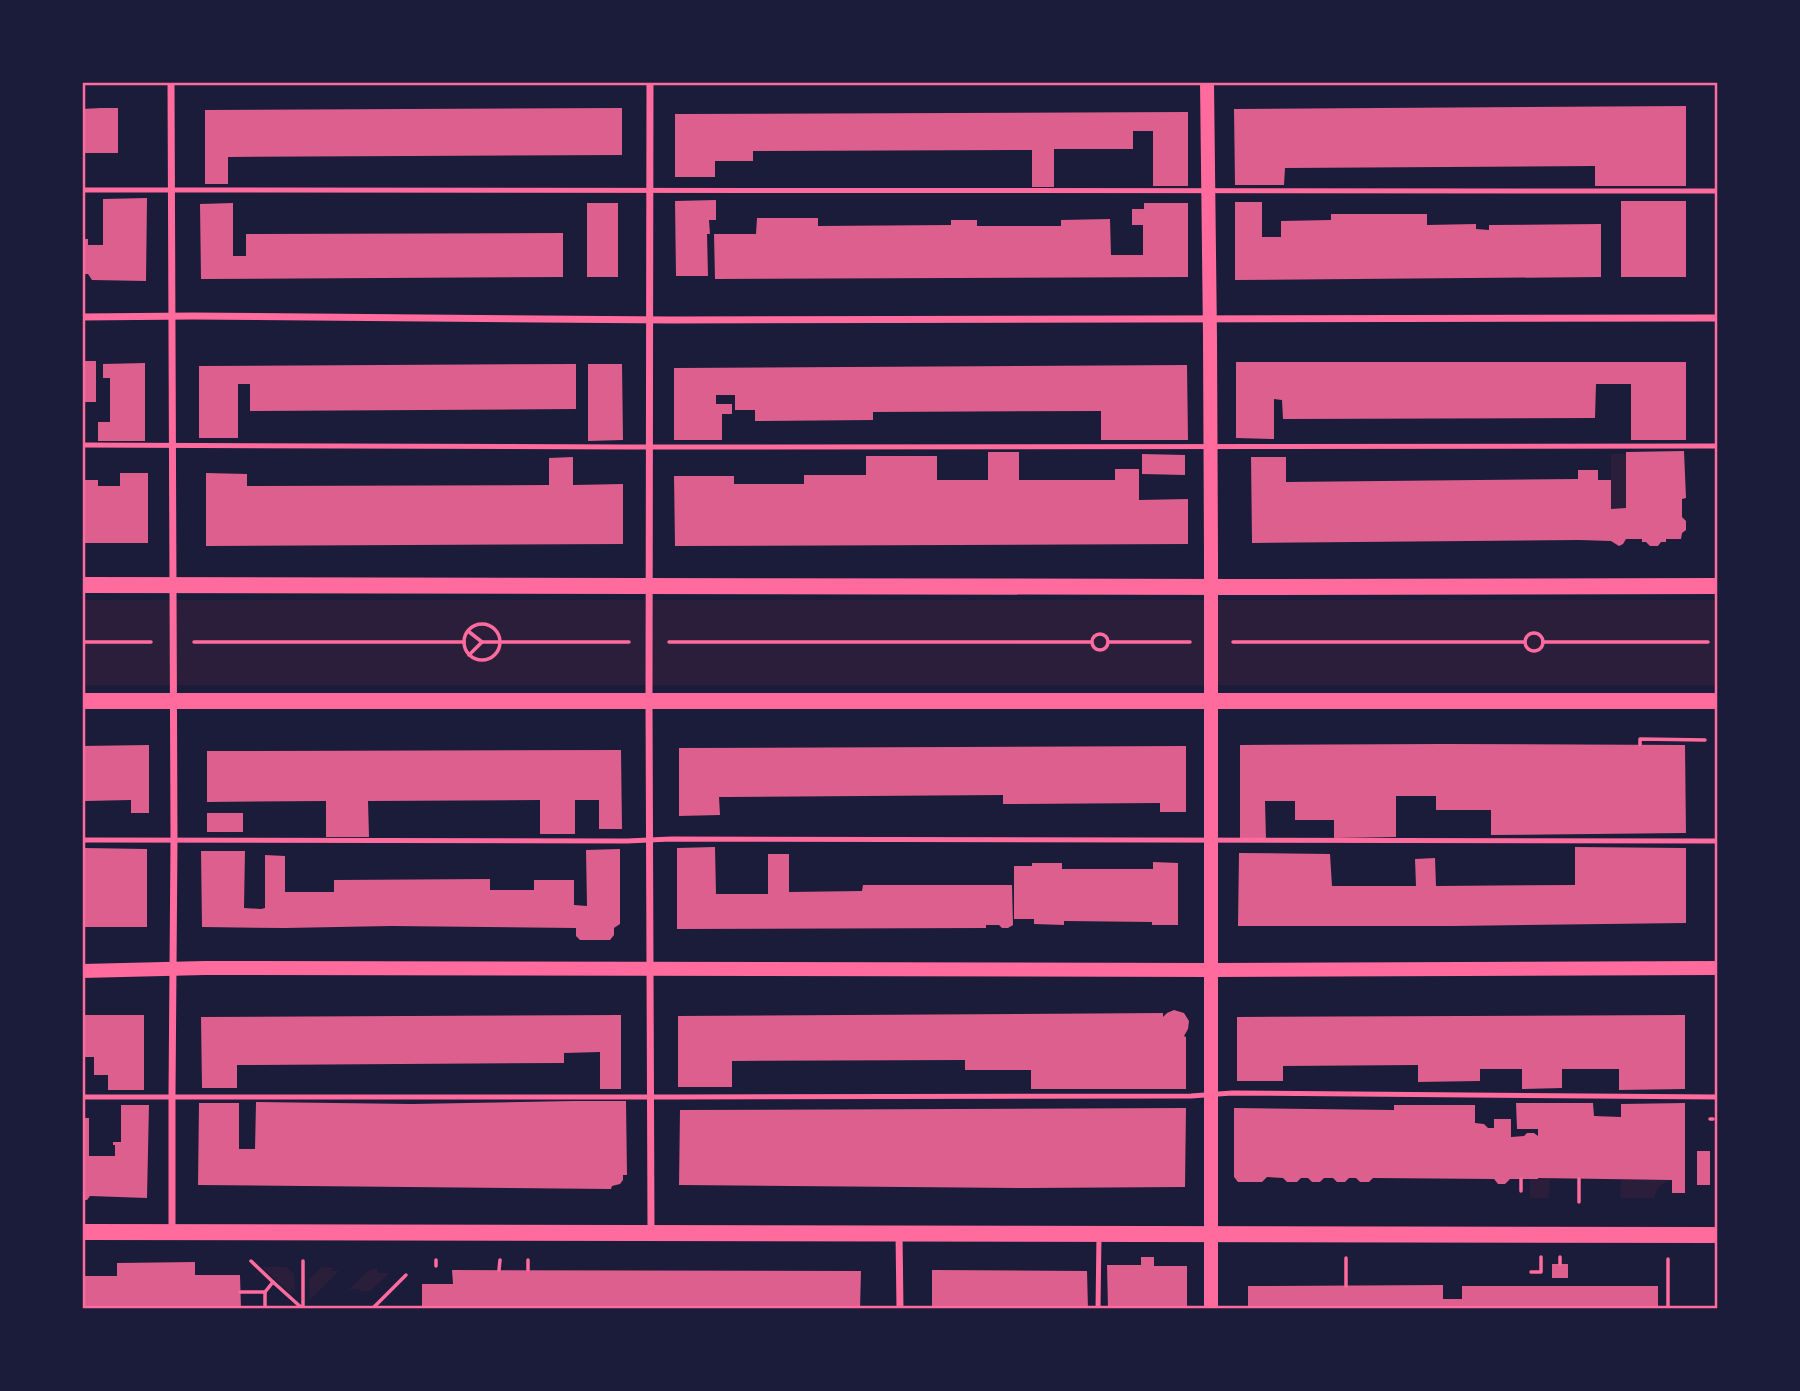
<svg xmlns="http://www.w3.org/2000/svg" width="1800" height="1391" font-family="'PT Sans',sans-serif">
<rect width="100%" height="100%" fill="#1b1b3a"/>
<g fill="#2a1e3b">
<polygon points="1611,454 1626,454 1626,508 1611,509"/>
<rect x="82" y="600" width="1636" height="85"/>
<polygon points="1538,1178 1550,1178 1549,1198 1530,1198 1530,1179 1538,1179"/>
<path d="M 1621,1180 L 1672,1180 C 1662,1183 1656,1187 1655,1198 L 1620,1198 Z"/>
<polygon points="262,1267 286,1267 294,1274 295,1293 291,1288 292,1295"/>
<polygon points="322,1267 336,1268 330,1271 339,1271 310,1300 309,1279"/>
<polygon points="378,1268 377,1273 390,1273 370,1291 358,1291 360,1289 348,1290 369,1270"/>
</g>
<g fill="#dd5f8e">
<polygon points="1686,106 1686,186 1595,186 1595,166 1285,168 1284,185 1235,185 1234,109"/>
<polygon points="101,108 118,108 118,153 82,153 82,109"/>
<polygon points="622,108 622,155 228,157 228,184 205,184 205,110"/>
<polygon points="1188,112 1188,186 1153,186 1153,131 1133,131 1133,149 1054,149 1054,187 1032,187 1032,150 753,151 753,161 715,161 715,177 675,177 675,114"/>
<polygon points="147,198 146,281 92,280 88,274 82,274 82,239 88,239 88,245 103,245 103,199"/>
<polygon points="716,200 716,220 709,220 710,234 707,234 708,276 676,276 675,201"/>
<rect x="1621" y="201" width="65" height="76"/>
<polygon points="1235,202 1262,202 1262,237 1281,237 1281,221 1331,220 1331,214 1427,214 1427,225 1476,224 1476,229 1489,230 1489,225 1601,224 1601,277 1235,280"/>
<polygon points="233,203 233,256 246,256 246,234 563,233 563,277 201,279 200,204"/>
<rect x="587" y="203" width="31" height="74"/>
<polygon points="1144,203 1188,203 1188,277 715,279 714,234 756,234 757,218 818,218 818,226 951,225 951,220 977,220 977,226 1061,226 1061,220 1110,219 1111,255 1143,255 1143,225 1132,225 1132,209 1144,209"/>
<rect x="82" y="361" width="14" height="41"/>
<polygon points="1236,362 1686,362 1686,440 1631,440 1631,384 1596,384 1595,418 1283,419 1282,400 1274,399 1274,439 1236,438"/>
<polygon points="145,363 145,441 98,441 98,422 110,422 110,378 103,378 103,364"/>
<polygon points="576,364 576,409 250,411 250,384 238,384 238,438 199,438 199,366"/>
<polygon points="588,364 622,364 623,440 588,441"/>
<polygon points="1187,365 1188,440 1101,440 1101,411 873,412 873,420 755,421 755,410 735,410 735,395 716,395 716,404 732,404 732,414 722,414 722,440 674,440 674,368"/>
<polygon points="1684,451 1686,498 1682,499 1682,517 1686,521 1686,530 1682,533 1681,539 1666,539 1666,542 1661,542 1658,546 1650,546 1646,542 1642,542 1642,539 1626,539 1623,544 1619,546 1611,541 1579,540 1252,543 1251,457 1286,457 1286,482 1578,479 1578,470 1598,470 1598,480 1611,480 1611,509 1626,508 1626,452"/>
<polygon points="988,452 1019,452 1019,480 1115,480 1115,469 1139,469 1139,500 1188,499 1188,544 675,546 674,476 734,476 734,484 804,484 804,475 866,475 866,456 937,456 937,480 988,480"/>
<polygon points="1142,454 1185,455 1185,475 1142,474"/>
<polygon points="573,457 573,485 623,484 623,544 206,546 206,473 247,474 247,486 549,485 549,458"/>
<polygon points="120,473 148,473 148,543 82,543 82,480 98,480 98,486 120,486"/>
<polygon points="1443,744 1685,745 1686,833 1491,835 1491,810 1436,810 1436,796 1396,796 1396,837 1334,838 1334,820 1295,820 1295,801 1265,801 1266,839 1240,838 1240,745"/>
<polygon points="149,745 149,813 131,813 131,800 85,801 85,837 82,837 82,746"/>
<polygon points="1186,746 1186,812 1160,812 1160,803 1003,804 1003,795 726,797 719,797 720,815 679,816 679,748"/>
<polygon points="621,750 622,829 599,829 599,800 575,800 575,834 540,834 540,800 368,801 369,837 326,837 326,801 207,802 207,751"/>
<rect x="207" y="813" width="36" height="19"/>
<polygon points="715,847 716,894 768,894 768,854 789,854 789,892 862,891 863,885 1012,885 1013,925 1008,928 1002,928 999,925 986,925 986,928 677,929 677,848"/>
<polygon points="1575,847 1686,848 1686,923 1453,926 1238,926 1239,853 1330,854 1332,886 1416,886 1415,859 1435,858 1436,886 1575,885"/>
<polygon points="85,848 147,849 147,927 84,927 84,924 82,924 82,878 84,880"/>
<polygon points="620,849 620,924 614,928 614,935 610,940 580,940 576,936 576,928 391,926 285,928 202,927 201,851 245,851 244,908 261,909 265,908 265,855 285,856 285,892 334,892 334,880 490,879 490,890 534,890 534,880 574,880 574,905 587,906 586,850"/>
<polygon points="1153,862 1178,863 1178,925 1152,925 1152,922 1064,921 1064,925 1034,924 1034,919 1014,919 1014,866 1032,866 1032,863 1062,863 1062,869 1153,869"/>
<polygon points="1174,1010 1184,1013 1189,1021 1188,1029 1184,1036 1186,1037 1186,1089 1031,1089 1031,1070 965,1070 965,1060 732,1061 732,1087 678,1087 678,1016 1163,1013 1163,1017 1167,1013"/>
<polygon points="82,1015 144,1015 144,1090 108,1090 108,1075 94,1075 94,1057 82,1057"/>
<polygon points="621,1015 621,1089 600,1089 600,1052 564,1053 564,1063 237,1065 237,1088 202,1088 201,1017"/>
<polygon points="1685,1015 1685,1089 1619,1090 1619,1069 1562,1069 1562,1088 1522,1089 1522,1069 1480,1069 1480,1081 1418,1082 1418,1065 1283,1066 1283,1081 1237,1081 1237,1017"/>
<polygon points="573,1101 626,1101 627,1175 623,1175 623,1180 620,1184 612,1186 611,1189 198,1185 199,1103 239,1103 239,1149 255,1149 256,1102 412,1104"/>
<polygon points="1516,1103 1593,1103 1594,1116 1621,1117 1621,1104 1685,1103 1685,1193 1672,1193 1672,1180 1538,1178 1538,1179 1510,1179 1505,1184 1498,1184 1494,1179 1373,1178 1369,1182 1360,1182 1356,1178 1349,1178 1345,1182 1337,1182 1333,1178 1324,1178 1320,1182 1312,1182 1308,1178 1301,1178 1297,1182 1287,1182 1283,1178 1267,1177 1262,1182 1238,1182 1234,1177 1234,1108 1394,1110 1394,1105 1475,1105 1475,1123 1484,1124 1488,1128 1494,1128 1494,1119 1511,1119 1511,1137 1524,1136 1527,1133 1534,1133 1538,1136 1538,1129 1517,1129"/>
<polygon points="121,1105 149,1105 147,1198 90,1196 87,1200 82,1200 82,1118 89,1118 89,1156 115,1156 115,1145 113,1145 113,1142 121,1142"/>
<polygon points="1186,1108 1185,1187 1028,1188 679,1185 680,1110"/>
<rect x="1697" y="1151" width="13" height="34"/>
<polygon points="1141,1257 1154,1257 1154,1266 1187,1266 1187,1309 1108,1309 1107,1265 1141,1265"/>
<polygon points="195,1262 195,1275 240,1275 241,1309 82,1309 82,1276 117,1276 117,1263"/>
<rect x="1552" y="1264" width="16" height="14"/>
<polygon points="452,1270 861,1271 860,1309 422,1309 422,1284 453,1284"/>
<polygon points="932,1270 1087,1271 1088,1309 932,1309"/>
<polygon points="1443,1285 1443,1299 1462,1299 1462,1286 1658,1286 1658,1309 1248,1309 1248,1286"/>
</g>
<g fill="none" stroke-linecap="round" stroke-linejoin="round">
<g stroke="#ff6b9d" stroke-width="3.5">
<circle cx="482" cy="642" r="18"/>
<polyline points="468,631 482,642 629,642"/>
<circle cx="1534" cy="642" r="9"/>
<circle cx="1100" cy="642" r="8"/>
<polyline points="82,642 151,642"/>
<polyline points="194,642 464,642"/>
<polyline points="669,642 1091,642"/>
<polyline points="1108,642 1190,642"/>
<polyline points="1233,642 1524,642"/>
<polyline points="1543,642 1708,642"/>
<polyline points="469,655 482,642"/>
<polyline points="1640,745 1640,739 1705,740"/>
<polyline points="1710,1119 1713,1119"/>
<polyline points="1579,1179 1579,1202"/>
<polyline points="1521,1191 1521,1179"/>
<polyline points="436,1260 436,1266"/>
<polyline points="528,1260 528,1270"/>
<polyline points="251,1261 273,1282 265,1292 265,1309"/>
<polyline points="1560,1264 1560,1257"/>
<polyline points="499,1270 500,1260"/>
<polyline points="1531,1272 1541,1272 1541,1257"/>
<polyline points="273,1282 303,1309"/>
<polyline points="1346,1286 1346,1258"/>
<polyline points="240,1292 265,1292"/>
<polyline points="303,1309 303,1261"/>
<polyline points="370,1309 372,1309 406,1275"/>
<polyline points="1668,1309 1668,1259"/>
</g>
<g stroke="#ff6b9d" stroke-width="5">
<polyline points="82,190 1718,191"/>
<polyline points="82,445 629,447 1718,446"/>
<polyline points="82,840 627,841 671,839 1718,841"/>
<polyline points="82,1097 671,1097 1191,1096 1232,1093 1718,1097"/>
<polyline points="1098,1309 1099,1236"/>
</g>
<g stroke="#ff6b9d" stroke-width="7">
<polyline points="171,82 174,840 172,1096 172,1231"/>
<polyline points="650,82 649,700 651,1232"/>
<polyline points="82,317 193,316 670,320 1718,318"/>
<polyline points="899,1233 900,1309"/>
</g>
<g stroke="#ff6b9d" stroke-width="14">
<polyline points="1207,82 1210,338 1211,554 1211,1309"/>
<polyline points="82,971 205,968 1211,970 1718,968"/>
</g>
<g stroke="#ff6b9d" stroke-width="16">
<polyline points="82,585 1234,587 1718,586"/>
<polyline points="82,701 1718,701"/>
<polyline points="82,1232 1718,1235"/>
</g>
</g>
<rect width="1800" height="1391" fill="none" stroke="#1b1b3a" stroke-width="168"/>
<rect x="84" y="84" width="1632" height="1223" fill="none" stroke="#ff6b9d" stroke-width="2.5"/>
</svg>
